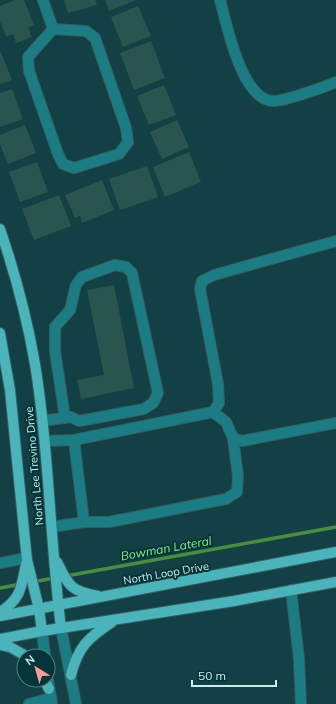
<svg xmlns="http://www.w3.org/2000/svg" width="336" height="704" font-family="Mulish,sans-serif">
<rect width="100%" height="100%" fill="#124044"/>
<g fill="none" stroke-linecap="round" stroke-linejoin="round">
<g stroke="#4a8c41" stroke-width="3.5">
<polyline points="66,576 336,527"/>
<polyline points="33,582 54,578"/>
<polyline points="0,588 21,584"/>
</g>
</g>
<g fill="#29554e">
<polygon points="15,0 24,0 34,25 28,28 32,37 16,43 13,34 6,37 0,21 0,6"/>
<polygon points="64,0 95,0 97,5 68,13"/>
<polygon points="105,0 136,0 109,11"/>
<polygon points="138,6 151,36 123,47 111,17"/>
<polygon points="151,41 165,78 134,90 120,53"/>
<polygon points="0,52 1,52 12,80 0,84"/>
<polygon points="164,85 176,115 149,125 137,96"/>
<polygon points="12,89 23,119 0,127 0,93"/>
<polygon points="177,120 189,147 162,159 150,132"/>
<polygon points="25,125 36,153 8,164 0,144 0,135"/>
<polygon points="189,152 201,182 165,197 153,167"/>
<polygon points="37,162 48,192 20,202 9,172"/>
<polygon points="147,166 158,197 120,210 109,179"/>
<polygon points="102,180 114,210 82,223 80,216 75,218 65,195"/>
<polygon points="59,195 71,226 34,240 22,209"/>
<polygon points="114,285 134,388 81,399 77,380 104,375 87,290"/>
</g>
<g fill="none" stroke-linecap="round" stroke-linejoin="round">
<g stroke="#345f63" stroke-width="12">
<g id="minor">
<polyline points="43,0 53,29"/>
<path d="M 220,0 C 227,25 241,98 272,101 C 282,102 325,87 336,82"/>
<polygon points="53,29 86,31 95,38 126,128 128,142 119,154 74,168 63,164 58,154 29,71 28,57"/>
<polyline points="213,412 226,422 233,438 242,441 336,423"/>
<polyline points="42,421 71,417 79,421 144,409 153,403 158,393 132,273 126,267 115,265 82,277 76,285 70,310 55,327 55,351 65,418"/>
<polyline points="45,441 74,440 213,412 219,403 218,384 200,289 202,281 214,275 336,241"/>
<polyline points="84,522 109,522 226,499 237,492 238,476 233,438"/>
<polyline points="52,527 84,522 74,440"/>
<polyline points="0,563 26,558"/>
<polyline points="291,590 299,659 301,704"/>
<polyline points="61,628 76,704"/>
<polyline points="42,631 45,656"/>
<polyline points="48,680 52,704"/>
<polyline points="29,704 51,698"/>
</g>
</g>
<g stroke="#345f63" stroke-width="12">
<g id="major">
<path d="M 0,229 C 15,273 27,318 35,364 C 49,451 50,540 61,628"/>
<polyline points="0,333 10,390 27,560 39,609 42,631"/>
<path d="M 57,562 C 69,586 70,591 98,596"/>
<path d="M 0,612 C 21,599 21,588 26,564"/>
<polyline points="0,616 336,552"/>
<polyline points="0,639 42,631 234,601 336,582"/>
<polyline points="0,645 10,647 26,656"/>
<path d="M 71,675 C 78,647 88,638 112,622"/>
<polyline points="44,680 49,689"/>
</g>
</g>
<use href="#minor" stroke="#1b7d83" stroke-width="10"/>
<use href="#major" stroke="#4bb4bb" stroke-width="10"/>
</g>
<g text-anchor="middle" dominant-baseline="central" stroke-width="4" stroke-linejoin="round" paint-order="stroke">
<g font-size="11" fill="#cfecee" stroke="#043639">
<text transform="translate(34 466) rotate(-95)">North Lee Trevino Drive</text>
<text transform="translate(166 573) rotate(-10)">North Loop Drive</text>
</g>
<g font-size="12" font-style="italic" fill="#90e885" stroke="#043639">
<text transform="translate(166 548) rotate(-10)">Bowman Lateral</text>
</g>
</g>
<g transform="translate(36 668) rotate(323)"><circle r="19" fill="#043639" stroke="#557f81"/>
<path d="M0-3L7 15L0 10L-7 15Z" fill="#f59b99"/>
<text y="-6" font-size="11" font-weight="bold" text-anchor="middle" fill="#cfecee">N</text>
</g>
<path d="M192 680v6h84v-6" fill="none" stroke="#cfecee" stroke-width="2"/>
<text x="198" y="680" font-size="12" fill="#cfecee" stroke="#043639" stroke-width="3" paint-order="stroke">50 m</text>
</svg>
